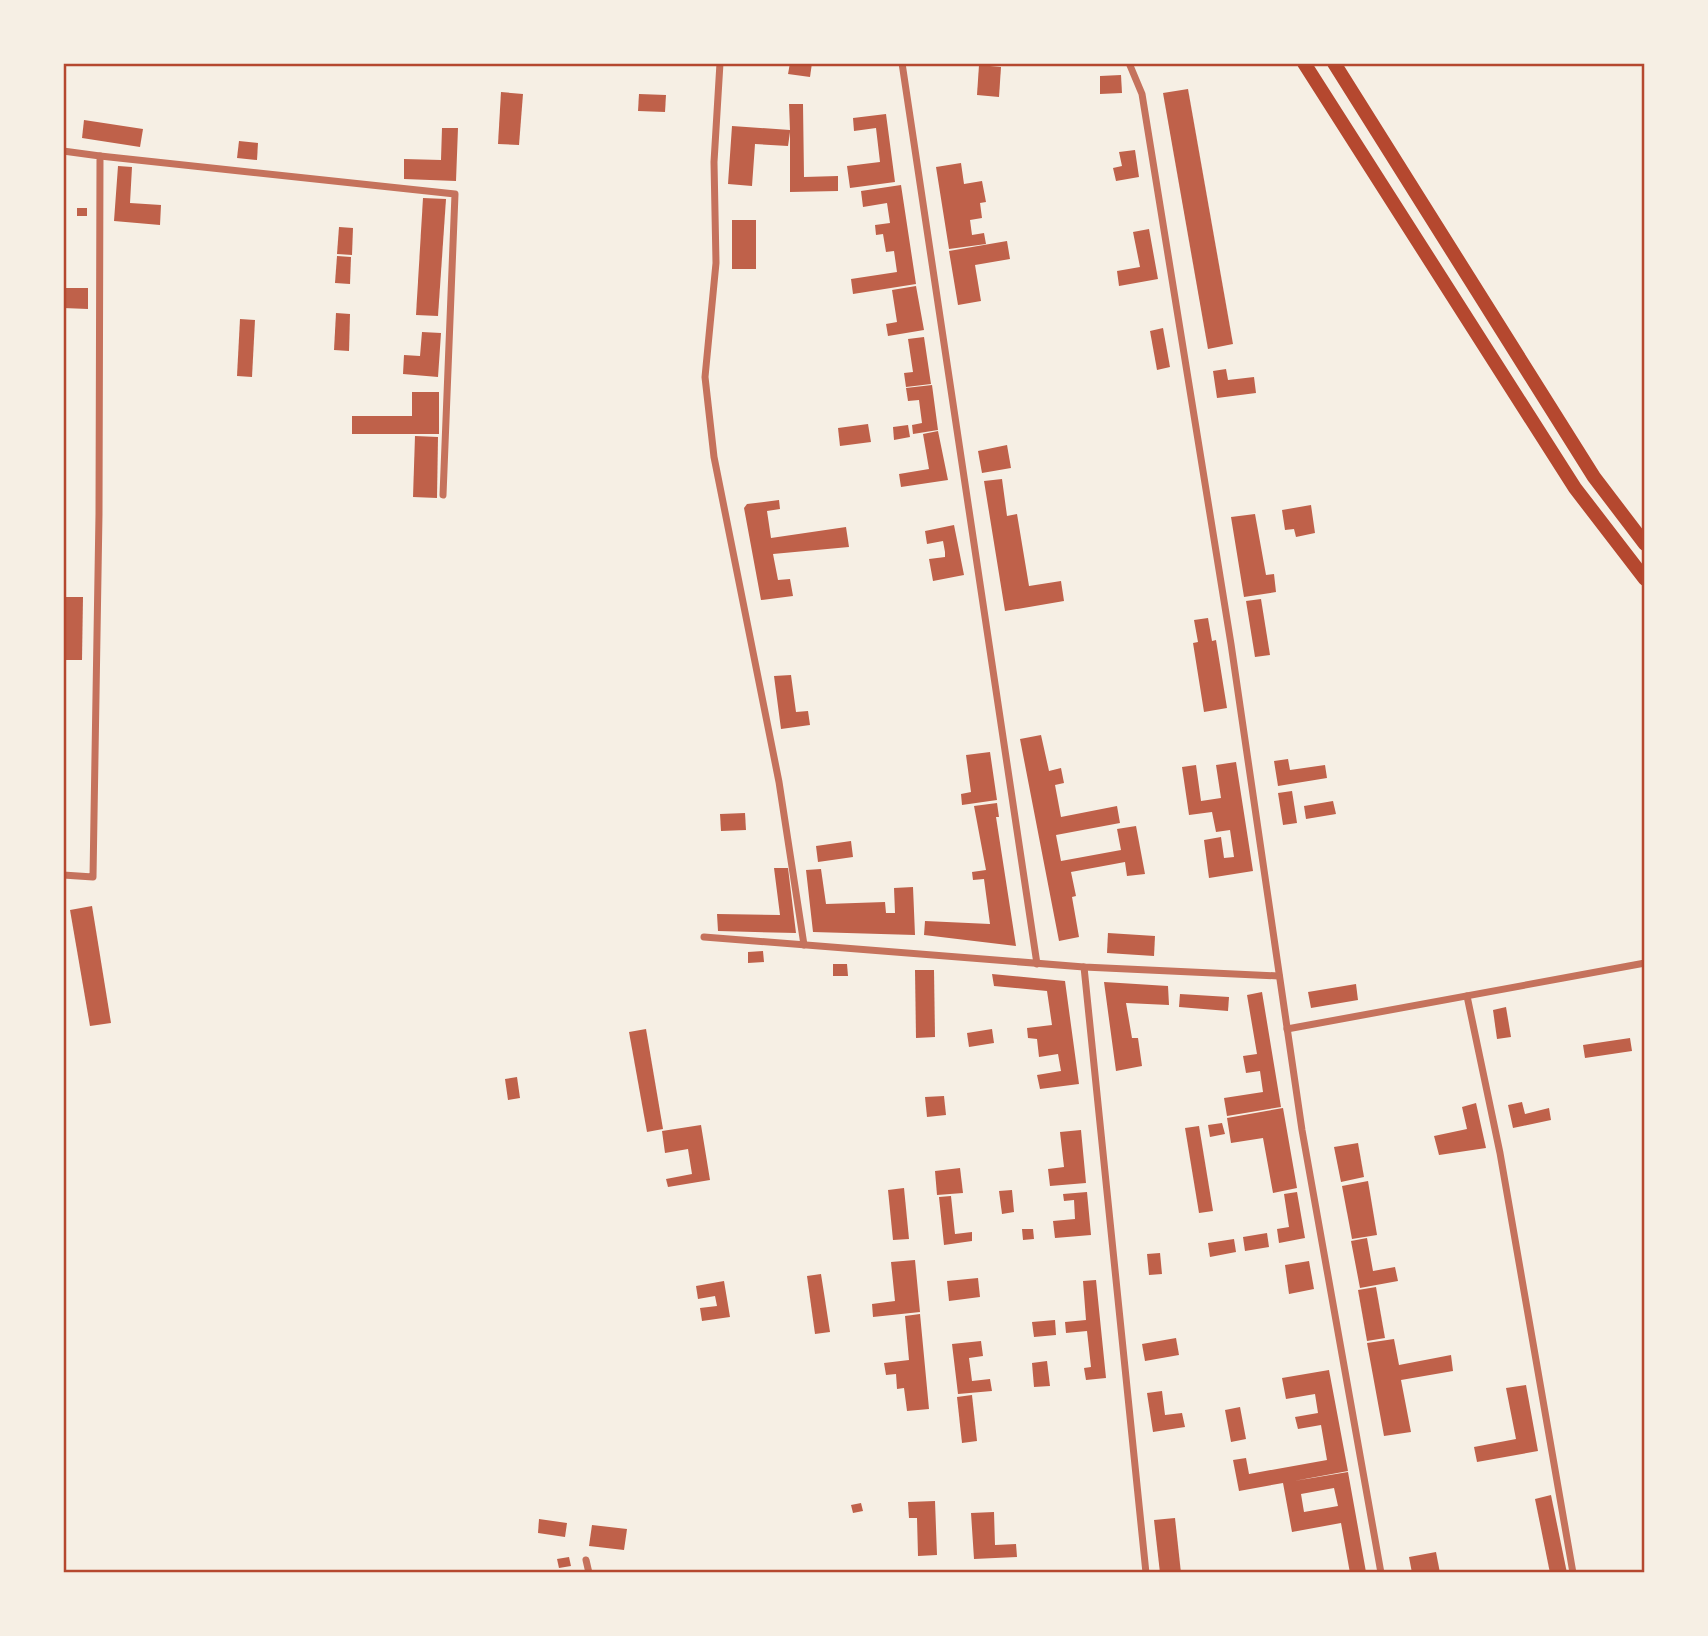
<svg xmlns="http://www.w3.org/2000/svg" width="1708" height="1636" font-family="'Source Sans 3',sans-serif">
<rect width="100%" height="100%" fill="#f6efe4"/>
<g fill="#bf614a" fill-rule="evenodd">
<polygon points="790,63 812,63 810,77 788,74"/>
<polygon points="979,65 1001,67 999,97 977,95"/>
<polygon points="1121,75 1122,93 1100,94 1100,76"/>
<polygon points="1188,89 1233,344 1208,349 1163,93"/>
<polygon points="501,92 523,94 519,145 498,144"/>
<polygon points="639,94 666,95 665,112 638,111"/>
<polygon points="789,104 803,104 804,177 838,176 838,191 790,192 790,132 788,146 755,144 752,186 728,184 732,126 790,130"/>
<polygon points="886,114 895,182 850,188 847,166 880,162 876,128 854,131 853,118"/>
<polygon points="84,120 143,129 140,147 82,138"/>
<polygon points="442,128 458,128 456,181 404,179 404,159 441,160"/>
<polygon points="239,141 258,143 257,160 237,158"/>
<polygon points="1135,150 1139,177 1116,181 1113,168 1122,166 1119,152"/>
<polygon points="961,163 964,184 982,181 986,202 980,203 982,218 970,220 972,235 984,233 986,244 949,249 936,167"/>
<polygon points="118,166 132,167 130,203 161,205 160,225 114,221"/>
<polygon points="901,185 916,284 853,294 851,279 897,272 894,251 886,252 883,234 876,235 875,225 890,223 887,203 863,207 861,191"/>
<polygon points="423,198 446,199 438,316 416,315"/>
<rect x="77" y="208" width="10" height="8"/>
<rect x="732" y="220" width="24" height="49"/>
<polygon points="339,227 353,228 352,255 337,254"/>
<polygon points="1149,229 1158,279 1119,286 1117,271 1140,267 1133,232"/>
<polygon points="1007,241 1010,259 975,265 981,301 958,305 949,251"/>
<polygon points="337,256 351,257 350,284 335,283"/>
<polygon points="916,286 924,330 888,336 886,324 897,322 892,290"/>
<polygon points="63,288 88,288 88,309 63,308"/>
<polygon points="336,313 350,314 349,351 334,350"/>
<polygon points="240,319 255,320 252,377 237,376"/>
<polygon points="1163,328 1170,367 1157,370 1150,331"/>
<polygon points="422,332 441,333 438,377 403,374 404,355 420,356"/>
<polygon points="924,337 931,384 906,387 904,373 913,372 908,339"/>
<polygon points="1226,369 1228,380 1254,377 1256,393 1217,398 1213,371"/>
<polygon points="932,385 938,430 913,434 912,425 922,423 919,400 908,401 906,388"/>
<polygon points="412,392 439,392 439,434 352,434 352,416 412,416"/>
<polygon points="868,424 871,442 840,446 838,428"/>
<polygon points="908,425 910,437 894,440 893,427"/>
<polygon points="938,431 948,480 901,487 899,474 929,469 923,434"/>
<polygon points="415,436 438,437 437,498 413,497"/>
<polygon points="1007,445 1011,468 982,473 978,451"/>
<polygon points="1002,479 1007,516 1017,514 1029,586 1061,581 1064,601 1005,611 984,481"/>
<polygon points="779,500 780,509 767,511 771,538 846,527 849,547 773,554 778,580 790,579 793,596 761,600 744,508 747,504"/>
<polygon points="1311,505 1315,533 1296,537 1294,529 1285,530 1282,510"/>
<polygon points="1255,514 1266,575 1274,574 1276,592 1244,597 1231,517"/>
<polygon points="954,525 964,575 933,581 929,559 945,557 945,552 943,541 927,544 925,531"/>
<polygon points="66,597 83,597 82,660 65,660"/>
<polygon points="1261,599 1270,655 1255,657 1246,601"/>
<polygon points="1208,618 1212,641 1216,640 1227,708 1204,712 1193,643 1198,642 1194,620"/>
<polygon points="791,675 796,712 808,711 810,725 781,729 774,676"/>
<polygon points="1041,735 1049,771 1061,768 1064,783 1055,785 1061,817 1117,806 1120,823 1056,835 1061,861 1121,850 1117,829 1136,826 1145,874 1127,876 1125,862 1071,872 1076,896 1072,897 1079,937 1059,941 1020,739"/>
<polygon points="990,752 997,800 962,805 961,794 971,792 966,755"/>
<polygon points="1288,759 1290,770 1325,765 1327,778 1278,786 1274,761"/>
<polygon points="1236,762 1253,871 1209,878 1204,840 1221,837 1224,858 1234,857 1230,830 1216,832 1212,812 1189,815 1182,767 1196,765 1201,801 1221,798 1216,765"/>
<polygon points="1292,791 1297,823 1283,825 1278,793"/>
<polygon points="1333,801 1336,814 1306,819 1304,806"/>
<polygon points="997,803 999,817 996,817 1016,946 924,935 925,921 990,924 984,879 973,880 972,872 986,870 974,806"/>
<polygon points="745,813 746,830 721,831 720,814"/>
<polygon points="851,841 853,857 818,862 816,846"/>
<polygon points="774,868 788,868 796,933 718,931 717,914 780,915"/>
<polygon points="821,869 826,904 885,902 886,913 895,913 894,888 913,887 915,935 813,932 806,870"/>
<polygon points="92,906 111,1023 90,1026 70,910"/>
<polygon points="1108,933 1155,936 1154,956 1107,953"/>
<polygon points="763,951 764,962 748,963 748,952"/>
<polygon points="833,964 847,964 848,976 833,976"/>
<polygon points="915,970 934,970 935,1037 916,1038"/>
<polygon points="992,974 1065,981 1079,1084 1040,1089 1037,1075 1061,1071 1058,1054 1039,1057 1037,1039 1028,1038 1027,1028 1052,1025 1047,991 994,986"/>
<polygon points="1104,982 1168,986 1169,1005 1126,1003 1132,1038 1138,1038 1142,1066 1116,1071"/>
<polygon points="1356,984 1358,1000 1311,1008 1308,992"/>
<polygon points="1262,992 1281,1107 1227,1116 1224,1098 1263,1092 1260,1071 1246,1073 1243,1056 1257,1054 1247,995"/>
<polygon points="1180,994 1229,997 1228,1011 1179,1007"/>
<polygon points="1506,1007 1511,1037 1497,1039 1493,1010"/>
<polygon points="646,1029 663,1129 647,1132 629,1032"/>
<polygon points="992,1029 994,1043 969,1047 967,1033"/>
<polygon points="1630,1038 1632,1051 1585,1058 1583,1045"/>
<polygon points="517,1077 520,1098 508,1100 505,1079"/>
<polygon points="944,1096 946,1115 927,1117 925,1097"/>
<polygon points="1522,1102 1525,1114 1549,1108 1551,1120 1513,1128 1508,1105"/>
<polygon points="1476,1103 1486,1148 1439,1155 1434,1136 1467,1129 1462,1107"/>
<polygon points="1283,1108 1297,1188 1273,1193 1263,1138 1231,1143 1227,1118"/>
<polygon points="1222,1123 1225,1134 1210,1137 1208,1125"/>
<polygon points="701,1125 710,1180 668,1187 666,1179 692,1174 688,1149 665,1153 662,1131"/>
<polygon points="1199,1126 1213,1211 1199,1213 1185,1128"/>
<polygon points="1081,1130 1086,1183 1050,1186 1048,1169 1064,1167 1060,1132"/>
<polygon points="1358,1143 1364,1177 1341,1182 1334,1147"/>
<polygon points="960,1168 963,1193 937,1195 935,1171"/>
<polygon points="1368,1181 1377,1235 1352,1239 1342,1186"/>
<polygon points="904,1188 909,1239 893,1240 888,1190"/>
<polygon points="1012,1190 1014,1212 1002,1214 999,1191"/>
<polygon points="1087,1192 1091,1235 1055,1238 1053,1221 1075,1219 1074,1200 1064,1201 1063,1194"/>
<polygon points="1297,1192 1305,1238 1279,1243 1277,1229 1289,1227 1284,1194"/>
<polygon points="951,1196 955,1234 972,1232 972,1241 944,1245 939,1197"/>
<polygon points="1022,1229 1033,1229 1034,1239 1023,1240"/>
<polygon points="1267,1233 1269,1247 1245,1251 1243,1237"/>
<polygon points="1367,1238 1373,1271 1395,1267 1398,1281 1360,1288 1351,1241"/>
<polygon points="1234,1239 1236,1252 1210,1257 1208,1243"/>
<polygon points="1160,1253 1162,1274 1149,1275 1147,1254"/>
<polygon points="915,1260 920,1312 873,1317 872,1304 895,1301 891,1262"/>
<polygon points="1309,1261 1314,1289 1289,1294 1285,1265"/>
<polygon points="821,1274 830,1332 815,1334 807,1276"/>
<polygon points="978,1278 980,1297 949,1301 947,1281"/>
<polygon points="1096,1280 1106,1378 1086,1380 1084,1368 1091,1367 1087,1331 1066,1333 1065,1322 1086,1320 1083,1281"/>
<polygon points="724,1281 730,1317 702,1321 700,1308 717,1306 715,1296 698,1299 696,1286"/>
<polygon points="1376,1287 1385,1338 1367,1341 1358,1290"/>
<polygon points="920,1314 929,1409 907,1411 904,1388 897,1389 896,1374 886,1375 884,1363 909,1360 905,1316"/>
<polygon points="1055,1320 1056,1335 1034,1337 1032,1322"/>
<polygon points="1176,1338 1179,1355 1145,1361 1142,1344"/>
<polygon points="1394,1339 1399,1365 1451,1355 1453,1371 1401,1380 1411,1432 1384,1436 1367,1343"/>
<polygon points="981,1341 983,1356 969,1358 972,1381 990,1379 992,1391 958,1394 952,1344"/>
<polygon points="1047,1361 1050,1386 1034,1387 1032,1363"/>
<path d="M 1329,1370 L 1348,1471 L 1294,1481 L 1348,1472 L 1366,1572 L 1360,1573 L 1350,1573 L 1341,1523 L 1292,1532 L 1283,1483 L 1239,1491 L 1233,1460 L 1246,1458 L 1249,1474 L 1327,1460 L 1321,1425 L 1298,1429 L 1295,1417 L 1318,1413 L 1315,1394 L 1286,1399 L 1282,1378 ZM 1334,1488 L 1338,1506 L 1304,1512 L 1301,1494 Z"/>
<polygon points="1526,1385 1538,1451 1477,1462 1474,1447 1516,1439 1506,1388"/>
<polygon points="1162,1391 1165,1415 1182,1413 1185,1427 1153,1432 1147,1393"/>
<polygon points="972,1395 977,1441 962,1443 957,1397"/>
<polygon points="1240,1407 1246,1439 1231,1442 1225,1410"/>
<polygon points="1551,1495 1567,1573 1550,1573 1535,1499"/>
<polygon points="935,1501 937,1555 918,1556 917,1518 909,1518 908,1502"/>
<polygon points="861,1503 863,1511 853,1513 851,1505"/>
<polygon points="994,1512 995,1545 1016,1544 1017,1557 974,1559 971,1513"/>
<polygon points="1175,1518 1181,1573 1160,1573 1154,1520"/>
<polygon points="539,1519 567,1523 565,1537 538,1533"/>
<polygon points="592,1525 627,1529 624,1550 589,1546"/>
<polygon points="1436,1552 1440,1573 1412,1573 1409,1557"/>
<polygon points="569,1557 571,1566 559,1568 557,1559"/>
</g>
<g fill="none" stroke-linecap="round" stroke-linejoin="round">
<g stroke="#c5725c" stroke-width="7">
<polyline points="720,63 714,162 716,263 705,377 714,457 779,782 804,945"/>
<polyline points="902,63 1037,964"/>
<polyline points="1129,63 1142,94 1231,644 1302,1130 1381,1573"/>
<polyline points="63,151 100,156 99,514 93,877 63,875"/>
<polyline points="100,156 455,194 443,495"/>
<polyline points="704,937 1084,967 1279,976"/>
<polyline points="1084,967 1146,1573"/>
<polyline points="1467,996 1500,1153 1573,1573"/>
<polyline points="1287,1029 1645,963"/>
<polyline points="586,1560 589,1573"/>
</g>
<g stroke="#b5482f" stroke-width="14">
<polyline points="1304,63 1575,488 1645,579"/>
<polyline points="1334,63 1594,477 1645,544"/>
</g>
</g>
<rect width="1708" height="1636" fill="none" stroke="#f6efe4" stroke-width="130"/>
<rect x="65" y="65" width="1578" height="1506" fill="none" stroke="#b5482f" stroke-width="2.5"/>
</svg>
